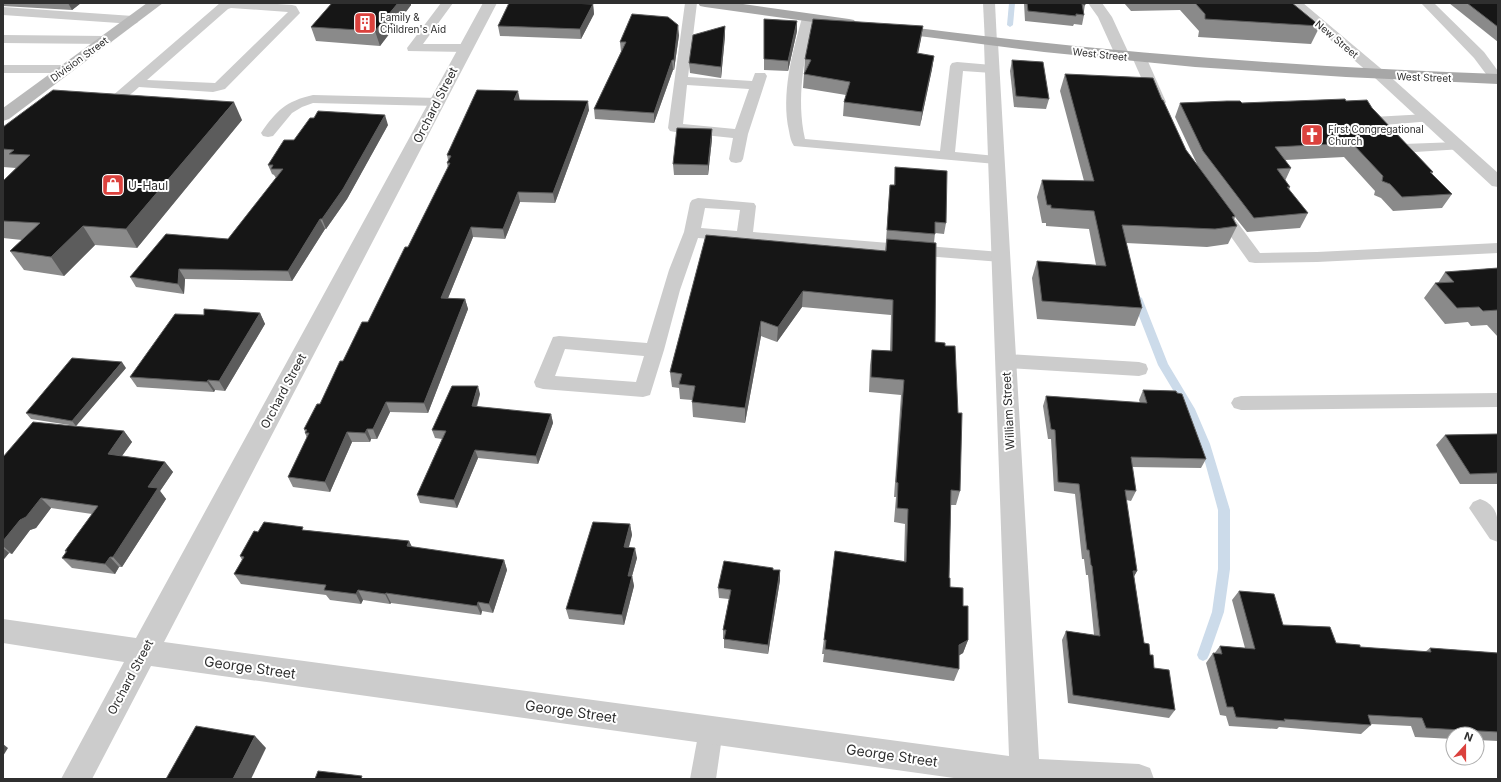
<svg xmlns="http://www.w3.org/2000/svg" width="1501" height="782" font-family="Inter,sans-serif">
<rect width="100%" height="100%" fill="#fff"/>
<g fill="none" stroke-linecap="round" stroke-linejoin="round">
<g fill="#ccdbea" fill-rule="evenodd">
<polygon points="1009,3 1015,3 1013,25 1010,27 1007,25"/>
<polygon points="1137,295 1142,298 1168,364 1195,409 1210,444 1230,510 1230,569 1224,612 1209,655 1207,659 1203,661 1199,659 1197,655 1212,612 1218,569 1218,510 1200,444 1185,410 1158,365 1132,298"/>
</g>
<g fill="#ccc" fill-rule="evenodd">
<path d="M 220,3 L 263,3 L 292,5 L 296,6 L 300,13 L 225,89 L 213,92 L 139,87 C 123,101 117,108 95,103 L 93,100 L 95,97 L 111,97 ZM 231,8 L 288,12 L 215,83 L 147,80 L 228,9 Z"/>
<polygon points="441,3 453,3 423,44 465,44 470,45 471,48 470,51 465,52 408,51 407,48"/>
<path d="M 685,3 L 697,3 L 688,77 L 752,81 L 755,73 L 765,73 L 767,76 L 748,134 L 743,159 L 741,162 L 736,163 L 731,162 L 729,159 L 733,138 L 675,132 L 670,131 L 668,128 ZM 687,85 L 749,89 L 735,129 L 683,124 Z"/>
<polygon points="983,3 995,3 997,43 996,46 986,46 985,43"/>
<polygon points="1421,3 1434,3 1484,52 1498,71 1498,83 1492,82 1474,58"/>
<polygon points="3,7 133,16 137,17 139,20 137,23 133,24 3,15"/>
<path d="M 808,14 L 812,15 L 814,18 C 804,58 796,98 805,139 L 940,151 L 950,66 L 952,63 L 957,62 L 992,65 L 997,66 L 999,69 L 997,72 L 992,73 L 963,71 L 955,152 L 996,156 L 1001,157 L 1003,160 L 1001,163 L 996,164 L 794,146 C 791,142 790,137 789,131 C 781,94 792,54 802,18 L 804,15 Z"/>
<polygon points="3,35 106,36 111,37 112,40 111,43 106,44 3,43"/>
<polygon points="1139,53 1144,54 1146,57 1166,102 1164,105 1159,106 1154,105 1152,102 1132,57 1134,54"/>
<polygon points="3,65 66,65 71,66 73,69 71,72 66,73 3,73"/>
<path d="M 313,95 L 438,98 L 443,99 L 445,102 L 443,105 L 438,106 L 313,103 L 302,107 L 292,113 L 273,136 L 268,137 L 263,136 L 261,133 C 276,111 286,101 313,95 Z"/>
<polygon points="1427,114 1432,115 1434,118 1432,121 1384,125 1403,144 1458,142 1463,143 1465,146 1463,149 1399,153 1394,152 1366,121 1368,118 1373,117"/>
<path d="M 698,198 L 754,203 L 756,206 L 753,232 L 1001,252 L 1007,253 L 1009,257 L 1007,261 L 1001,262 L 698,238 L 680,290 L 664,350 L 650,395 L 643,397 L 543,389 L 536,387 L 534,382 L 553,337 L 559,336 L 647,343 L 669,270 L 684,232 L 690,203 L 692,200 ZM 705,208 L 740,210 L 737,231 L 701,228 ZM 565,349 L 644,356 L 636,382 L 555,376 Z"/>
<polygon points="1220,205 1226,207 1260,253 1317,252 1498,243 1498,253 1317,262 1255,263 1249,262 1212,210 1214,207"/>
<polygon points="1006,354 1139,362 1146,364 1148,369 1146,374 1139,376 1006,368 999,366 997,361 999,356"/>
<polygon points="1498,393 1498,407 1241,410 1234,408 1231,403 1234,398 1241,396"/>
<path d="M 1480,499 C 1501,506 1498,524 1498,542 L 1490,539 L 1469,508 L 1473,502 Z"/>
<polygon points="711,718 720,721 723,730 716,779 690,779 699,730 702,721"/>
</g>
<g fill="#ccc" fill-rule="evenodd">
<polygon points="483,3 497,3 164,642 1009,756 984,43 986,40 991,39 996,40 998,43 1039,759 1139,764 1150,768 1154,779 961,779 151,666 92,779 61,779 124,662 3,643 3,619 136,638"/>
<polygon points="1088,3 1102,3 1112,17 1130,56 1127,59 1122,61 1117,59 1098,17"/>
</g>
<polygon fill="#ccc" fill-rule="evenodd" points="1287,3 1303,3 1385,72 1498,173 1498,187 1492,186 1375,78"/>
<polygon fill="#b9b9b9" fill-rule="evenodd" points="147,3 163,3 9,119 3,121 3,108"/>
<g fill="#a7a7a7" fill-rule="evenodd">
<polygon points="698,3 736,3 849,19 854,20 856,23 854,26 849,27 705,7 700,6"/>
<path d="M 893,25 C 1094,51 1295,67 1498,74 L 1498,84 L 1346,77 L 1195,67 L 1044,52 L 888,32 L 886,29 L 888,26 Z"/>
</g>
</g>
<g fill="#8a8a8a">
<polygon points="3,3 81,3 72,10 3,6"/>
<polygon points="332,3 411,3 411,5 380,46 316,41 311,27"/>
<polygon points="1024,3 1085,3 1085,5 1084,11 1084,15 1082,25 1074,24 1073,26 1025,21"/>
<polygon points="1124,3 1292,3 1320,26 1311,44 1198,37 1199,31 1180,10 1131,11"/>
<polygon points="1449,3 1498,3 1498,42"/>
<polygon points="593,4 594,14 581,39 500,36 498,26"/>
<polygon points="764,19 797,21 797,31 788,71 764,70"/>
<polygon points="725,26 725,36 721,78 690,73 689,63"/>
<polygon points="923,26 921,39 918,54 934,56 932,69 920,126 843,116 844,102 846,95 803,88 805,59"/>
<polygon points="679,35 674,70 673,70 654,123 595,119 594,109 621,52 620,42"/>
<polygon points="1012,60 1049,99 1046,109 1014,107 1010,71"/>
<polygon points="1065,74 1162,100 1186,150 1197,164 1175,117 1180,103 1242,103 1346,101 1372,108 1433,172 1432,174 1452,194 1442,208 1393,211 1381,198 1374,195 1375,191 1344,157 1285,160 1291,168 1285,181 1290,187 1289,190 1308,213 1300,228 1247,232 1235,217 1234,220 1237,226 1228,244 1207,247 1126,243 1142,308 1135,326 1037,319 1032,278 1037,261 1096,265 1089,229 1046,226 1046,223 1042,223 1037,197 1042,180 1084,181 1060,91"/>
<polygon points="520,100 589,110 555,203 520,202 505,239 473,237 448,298 465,299 468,309 428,413 390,412 377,439 371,439 370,442 352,442 330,492 293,487 288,477 307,438 305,433 305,432 304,429 320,404 343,361 368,322 408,247 448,168 447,163 448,160 447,155"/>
<polygon points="242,120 137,248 95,245 64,276 24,270 10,251 22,240 3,238 3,181 16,168 3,167 3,127"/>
<polygon points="388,125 347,199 326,229 325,229 292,281 185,279 184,294 136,287 130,277 228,239 276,178 274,175 272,174 268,165 294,140"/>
<polygon points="712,139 708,175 674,175 673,164"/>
<polygon points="895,167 946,223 944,234 935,233 934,243 935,342 960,491 956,505 951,505 949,578 950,587 963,606 968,640 963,653 959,655 959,669 954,681 823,662 824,654 822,654 835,551 904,561 905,524 894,522 896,497 894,497 901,395 869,392 870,365 872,350 890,351 891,315 802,307 777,342 761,336 745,423 693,417 692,402 692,400 680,399 679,388 672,387 670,372 706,235 885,251 886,241 889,196 890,185 894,185"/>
<polygon points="1498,268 1498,337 1487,325 1471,326 1468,322 1445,324 1424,298 1435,283 1438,283 1445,272"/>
<polygon points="260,313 265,324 225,391 215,390 214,392 137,387 130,377 204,315"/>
<polygon points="126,368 76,426 31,419 26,413"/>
<polygon points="1143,390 1206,459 1201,468 1132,467 1136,491 1131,501 1126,500 1137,571 1134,576 1144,643 1150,655 1154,668 1175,710 1169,718 1068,703 1062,640 1066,631 1094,635 1088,575 1086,575 1084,559 1082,559 1075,494 1054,491 1051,439 1048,439 1043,406 1046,396 1140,403 1139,400"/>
<polygon points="480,394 477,407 551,414 553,423 538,464 478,458 457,508 420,503 417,495 442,439 435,438 432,430"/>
<polygon points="124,431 132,442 122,456 165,462 173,472 160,491 166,499 122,567 119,567 115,574 72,568 62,558 66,552 65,551 92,514 51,508 36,528 30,530 12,554 9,553 4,559 3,559 3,457"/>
<polygon points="1498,434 1498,484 1460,484 1436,445 1445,435"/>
<polygon points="630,524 632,535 629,547 637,558 632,576 634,586 624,625 569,619 566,609"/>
<polygon points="305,530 409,541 412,547 504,560 507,570 493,613 482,611 481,615 391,603 390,604 363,600 361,604 330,600 326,595 241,584 234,574 242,560 240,556 258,532"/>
<polygon points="773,570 780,580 768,654 724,648 724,639 723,639 723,630 729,599 719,598 718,588"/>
<polygon points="1239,591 1283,625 1336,643 1360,647 1425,652 1430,648 1498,653 1498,741 1477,740 1477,734 1453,734 1453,739 1415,737 1411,726 1371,724 1371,725 1361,734 1279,727 1277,729 1229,726 1226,716 1220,715 1206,663 1213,653 1214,654 1220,646 1245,648 1232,600"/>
</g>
<g fill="#5c5c5c">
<polygon points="68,3 81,3 72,10"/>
<polygon points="398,3 411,3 411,5 380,46 375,31"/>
<polygon points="593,4 594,14 581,39 580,29"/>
<polygon points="797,21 797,31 788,71 788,61"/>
<polygon points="678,25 679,35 674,70 674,60"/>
<polygon points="725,26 725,36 721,78 721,67"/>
<polygon points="923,26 921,39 915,67 917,53"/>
<polygon points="934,56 932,69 920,126 922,112"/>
<polygon points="672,60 673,70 654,123 654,113"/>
<polygon points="518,91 520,101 514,100"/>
<polygon points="588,101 589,110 555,203 553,193"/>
<polygon points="234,102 242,120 137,248 126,229"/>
<polygon points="385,115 388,125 347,199 326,229 322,219"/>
<polygon points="712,129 712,139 708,175 708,165"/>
<polygon points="518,192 520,202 505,239 503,229"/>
<polygon points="320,219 325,229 292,281 288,271"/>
<polygon points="83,226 95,245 64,276 51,257"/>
<polygon points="471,227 473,237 444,308 441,298"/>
<polygon points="179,269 185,279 184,294 178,284"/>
<polygon points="803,291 802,307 777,342 778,327"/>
<polygon points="465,299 468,309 428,413 424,403"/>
<polygon points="260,313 265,324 225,391 219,381"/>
<polygon points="761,321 761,336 745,423 745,408"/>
<polygon points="122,362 126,368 76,426 72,421"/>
<polygon points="208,380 215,390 214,392 207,382"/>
<polygon points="478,386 480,394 474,414 472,406"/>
<polygon points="386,402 390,412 377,439 373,429"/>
<polygon points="551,414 553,423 538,464 536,456"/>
<polygon points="367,429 371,439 370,442 365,433"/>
<polygon points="124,431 132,442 116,464 108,454"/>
<polygon points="347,432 352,442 330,492 325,482"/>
<polygon points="475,450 478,458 457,508 454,500"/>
<polygon points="165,462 173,472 160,491 166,499 122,567 113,557 148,487"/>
<polygon points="41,498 51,508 36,528 30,530 12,554 3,546 3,541 20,520"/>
<polygon points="630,524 632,535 626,557 624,547"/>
<polygon points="409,541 414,551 407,546"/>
<polygon points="3,548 9,553 4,559 3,558"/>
<polygon points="635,548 637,558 632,576 634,586 624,625 622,615 628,576"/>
<polygon points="110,557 119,567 115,574 105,564"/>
<polygon points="504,560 507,570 493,613 489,604"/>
<polygon points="780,570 780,580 768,654 768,645"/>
<polygon points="1133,571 1137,571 1132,580"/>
<polygon points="358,590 363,600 361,604 356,594"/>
<polygon points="386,593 391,603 390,604 385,594"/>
<polygon points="478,602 482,611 481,615 477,606"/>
<polygon points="968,640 963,653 955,658 959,645"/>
<polygon points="255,736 266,748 251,779 233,779"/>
<polygon points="3,744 8,748 3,756"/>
</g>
<g fill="#161616" stroke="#5c5c5c">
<polygon points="332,3 398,3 375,31 311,27"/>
<polygon points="509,3 570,3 593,4 580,29 498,26"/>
<polygon points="1027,3 1085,3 1085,5 1082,4 1084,15 1076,14 1076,16 1028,11"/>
<polygon points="1195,3 1292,3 1320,26 1205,19 1205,14"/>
<polygon points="1467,3 1498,3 1498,27"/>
<polygon points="632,14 668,17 678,25 674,60 672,60 654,113 594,109 626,42 620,42"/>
<polygon points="764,19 797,21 788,61 764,59"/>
<polygon points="813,19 923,26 917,53 934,56 922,112 844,102 850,82 804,74 811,60 805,59"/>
<polygon points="725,26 721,67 689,63 693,35"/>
<polygon points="1012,60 1043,62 1049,99 1016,96"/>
<polygon points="1065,74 1153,78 1162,100 1163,100 1186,150 1235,216 1232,217 1237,226 1215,229 1122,225 1142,308 1042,301 1037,261 1106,266 1094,211 1051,208 1051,205 1047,205 1042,180 1094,181"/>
<polygon points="53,90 234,102 126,229 83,226 51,257 10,251 40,223 3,221 3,181 30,155 9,154 14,150 3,149 3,127"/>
<polygon points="477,90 518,91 514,100 588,101 553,193 518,192 503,229 471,227 441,298 465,299 424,403 386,402 373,429 367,429 365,433 347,432 325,482 288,477 309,433 305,433 307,430 304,429 317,404 320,404 340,361 343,361 362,322 368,322 405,247 408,247 450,163 447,163 451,156 447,155"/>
<polygon points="1345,99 1346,101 1367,100 1372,108 1433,172 1430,172 1452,194 1402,197 1390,184 1382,181 1383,176 1352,143 1275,147 1291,168 1277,169 1290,187 1287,187 1308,213 1254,218 1203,151 1180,103 1227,101 1240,101 1242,103"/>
<polygon points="318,111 385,115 343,189 322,219 320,219 288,271 179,269 178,284 130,277 166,234 228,239 283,169 271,169 273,165 268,165 284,140 294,140 310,118 314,118"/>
<polygon points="677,128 712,129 708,165 673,164"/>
<polygon points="895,167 947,171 946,223 935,222 935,234 887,230 890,185 895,185"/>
<polygon points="706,235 886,251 887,239 936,243 935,342 945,343 945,346 955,346 958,413 962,413 960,491 951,490 949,578 950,578 950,587 963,588 963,606 968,606 968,640 959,645 959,669 825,649 826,640 824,640 835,551 906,562 908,509 897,508 898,483 896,482 904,380 871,377 872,350 892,351 893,300 803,291 778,327 761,321 745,408 692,402 695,386 679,384 682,374 670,372"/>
<polygon points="1498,268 1498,310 1483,311 1479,307 1457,308 1435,283 1454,282 1445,272"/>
<polygon points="204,309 260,313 219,381 208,380 207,382 130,377 175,314 204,315"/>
<polygon points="72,358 122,362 72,421 26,413"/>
<polygon points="452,386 478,386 472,406 551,414 536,456 475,450 454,500 417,495 446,431 432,430"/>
<polygon points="1143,390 1176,391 1177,393 1182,394 1206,459 1131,457 1136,491 1125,490 1137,571 1133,571 1144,643 1149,644 1150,655 1153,655 1154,668 1169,670 1175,710 1073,695 1066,631 1100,636 1092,566 1091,565 1089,550 1087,550 1079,484 1058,482 1055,430 1051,429 1046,396 1147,403"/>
<polygon points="33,422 124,431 108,454 165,462 148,487 158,488 113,557 110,557 105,564 62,558 67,551 65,551 98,506 41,498 26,517 20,520 3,541 3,457"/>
<polygon points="1498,434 1498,473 1470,474 1445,435"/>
<polygon points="264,522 303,527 302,530 409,541 407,546 504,560 489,604 478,602 477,606 386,593 385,594 358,590 356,594 324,590 326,585 234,574 244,557 240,556 254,531 258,532"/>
<polygon points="593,522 630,524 624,547 635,548 628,576 632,576 622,615 566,609"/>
<polygon points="724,561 773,568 773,570 780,570 768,645 724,639 726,630 723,630 731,590 718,588"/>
<polygon points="1239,591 1274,594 1283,625 1330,627 1336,643 1360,645 1360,647 1431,652 1430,648 1498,653 1498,732 1426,728 1422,718 1368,715 1371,725 1284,719 1285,721 1236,717 1233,707 1227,707 1213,653 1222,654 1220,646 1255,649"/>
<polygon points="196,726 255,736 233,779 166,779"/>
<polygon points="318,771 362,776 361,779 315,779"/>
</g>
<defs>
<g id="building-square" transform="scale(1.15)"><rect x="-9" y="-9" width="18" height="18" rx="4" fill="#db413d" stroke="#fff"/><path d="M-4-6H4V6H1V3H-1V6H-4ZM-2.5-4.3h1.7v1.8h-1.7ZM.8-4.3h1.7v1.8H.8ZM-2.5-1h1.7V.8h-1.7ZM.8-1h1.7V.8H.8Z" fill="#fff"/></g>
<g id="church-square" transform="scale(1.15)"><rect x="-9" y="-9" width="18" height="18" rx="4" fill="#db413d" stroke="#fff"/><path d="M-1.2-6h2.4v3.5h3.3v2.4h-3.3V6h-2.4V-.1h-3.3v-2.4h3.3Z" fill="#fff"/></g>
<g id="shop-square" transform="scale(1.15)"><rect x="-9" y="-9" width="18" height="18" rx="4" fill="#db413d" stroke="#fff"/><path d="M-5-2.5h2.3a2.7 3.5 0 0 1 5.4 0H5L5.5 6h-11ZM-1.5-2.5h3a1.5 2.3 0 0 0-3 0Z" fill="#fff"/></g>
</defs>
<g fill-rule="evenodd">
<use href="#building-square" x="365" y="23"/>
<use href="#church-square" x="1312" y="135"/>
<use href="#shop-square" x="113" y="185"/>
</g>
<g text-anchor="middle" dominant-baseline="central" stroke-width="4" stroke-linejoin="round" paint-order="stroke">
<g font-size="10" fill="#2f2f2f" stroke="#fff" text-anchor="start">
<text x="380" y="17">Family &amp;<tspan x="380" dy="12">Children's Aid</tspan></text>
<text x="1328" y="129">First Congregational<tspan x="1328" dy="12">Church</tspan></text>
</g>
<g font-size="10" fill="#2f2f2f" stroke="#fff">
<text transform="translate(1337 39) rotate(40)">New Street</text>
<text transform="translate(1100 54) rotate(6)">West Street</text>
<text transform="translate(79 59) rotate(-36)">Division Street</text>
<text transform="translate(1424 77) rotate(2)">West Street</text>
</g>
<g font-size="12" fill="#2f2f2f" stroke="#fff">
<text transform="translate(435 105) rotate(-63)">Orchard Street</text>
<text transform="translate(283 391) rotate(-62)">Orchard Street</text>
<text transform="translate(1008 411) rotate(-93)">William Street</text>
<text transform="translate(130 677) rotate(-62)">Orchard Street</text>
</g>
<g font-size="12" fill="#2f2f2f" stroke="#fff" text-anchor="start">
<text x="128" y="185">U-Haul</text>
</g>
<g font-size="14" fill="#2f2f2f" stroke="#fff">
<text transform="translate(250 667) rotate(8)">George Street</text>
<text transform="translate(571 711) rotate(8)">George Street</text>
<text transform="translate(892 755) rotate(8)">George Street</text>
</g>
</g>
<rect width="1501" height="782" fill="none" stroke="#2f2f2f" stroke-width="8"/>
<g transform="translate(1465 746) rotate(21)"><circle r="19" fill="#ffffff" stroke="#acacac"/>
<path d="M0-3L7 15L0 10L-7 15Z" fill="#db413d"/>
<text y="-6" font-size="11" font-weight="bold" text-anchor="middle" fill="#2f2f2f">N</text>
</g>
</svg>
